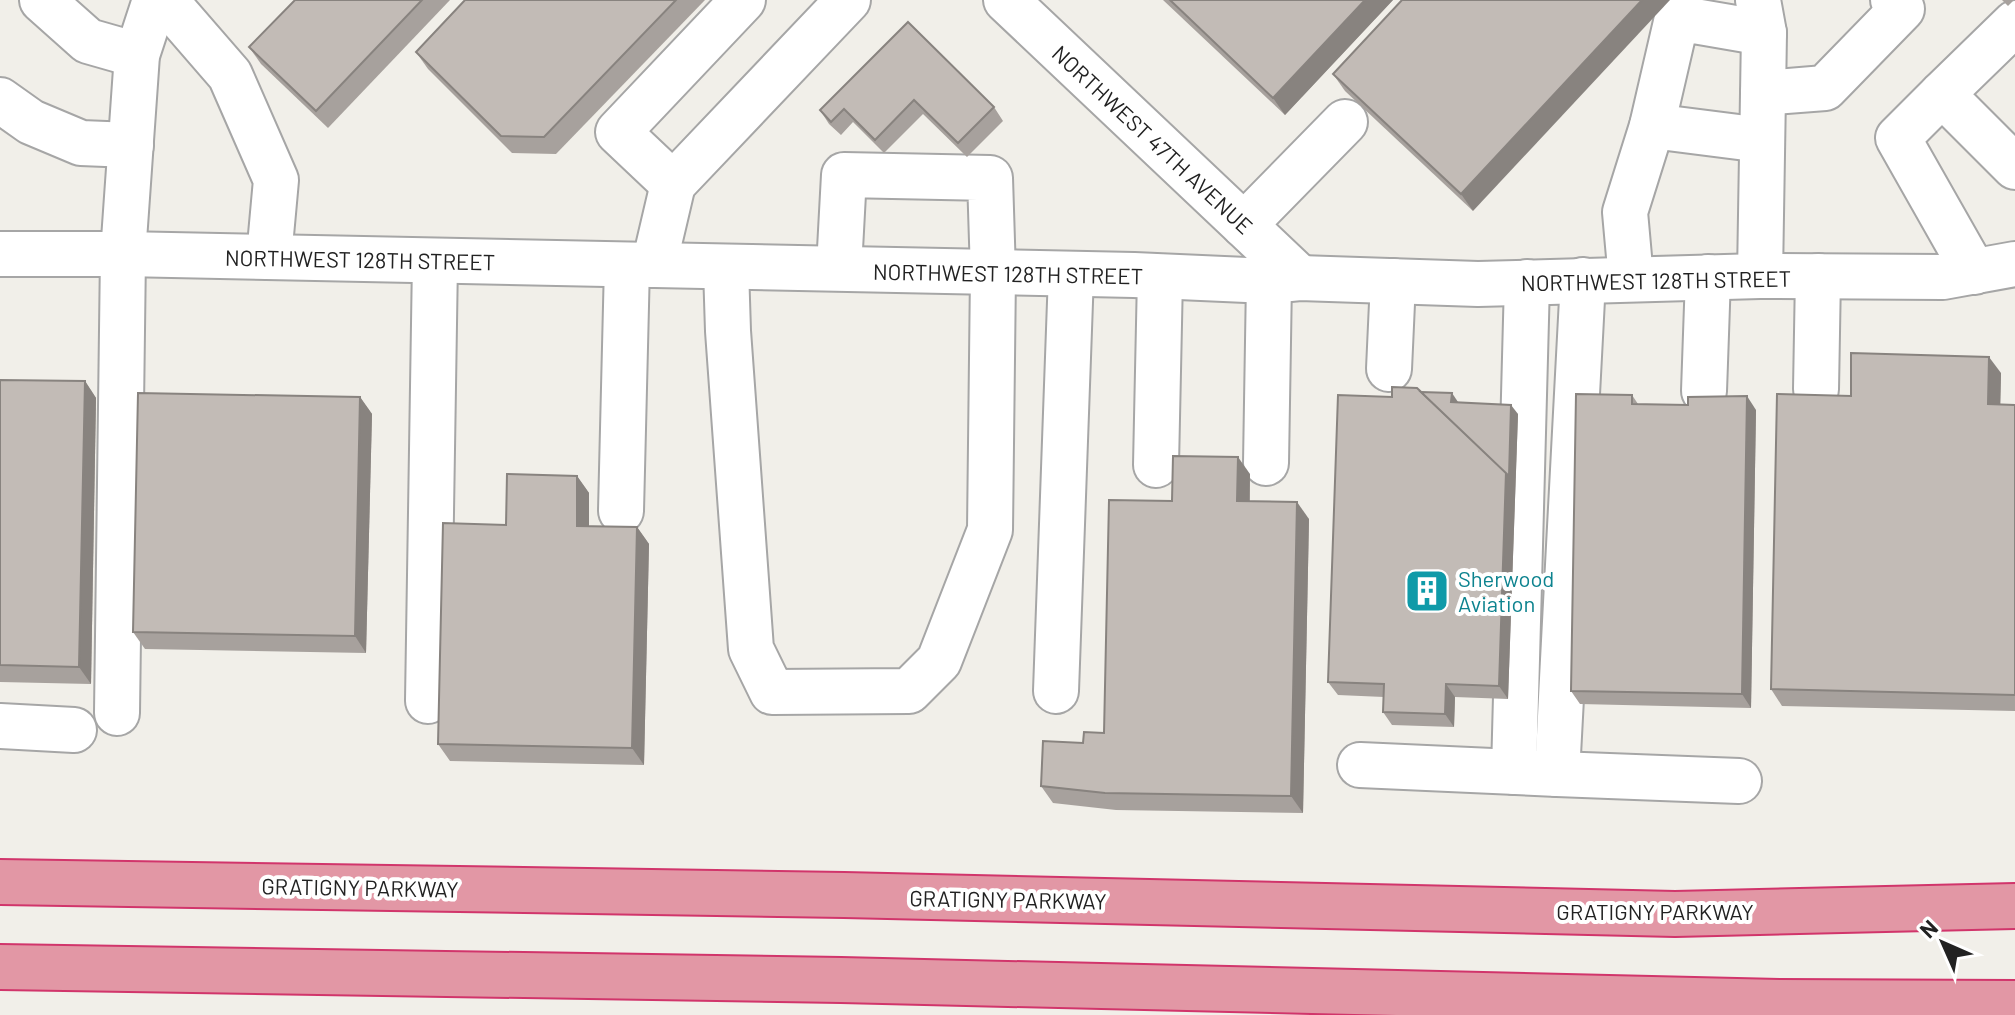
<svg xmlns="http://www.w3.org/2000/svg" width="2015" height="1015" font-family="Barlow,sans-serif">
<rect width="100%" height="100%" fill="#f1efe9"/>
<g fill="none" stroke-linecap="round" stroke-linejoin="round">
<g stroke="#a6a6a6" stroke-width="48">
<g id="minor">
<polyline points="42,0 88,41 137,55"/>
<polyline points="165,0 230,75 276,180 269,257"/>
<polyline points="743,0 618,132 673,184 848,0"/>
<polyline points="1006,0 1300,278"/>
<polyline points="1758,0 1764,33 1760,276"/>
<polyline points="2015,23 1942,94 2015,167"/>
<polyline points="1763,93 1825,88 1902,9 1893,0"/>
<polyline points="1942,94 1898,138 1974,272"/>
<polyline points="0,100 31,122 81,143 131,145"/>
<polyline points="1652,126 1762,140"/>
<polyline points="1244,225 1345,122"/>
<polyline points="0,254 123,254 1134,275 1269,281 1300,278 1478,284 1760,276 1943,277 2015,264"/>
<polyline points="654,265 673,184"/>
<polyline points="726,268 728,331 751,649 772,692 909,691 939,661 990,530 993,273 990,178 844,175 839,268"/>
<polyline points="1631,279 1625,212 1652,126 1677,18 1764,33"/>
<polyline points="1389,369 1393,281"/>
<polyline points="1816,389 1818,276"/>
<polyline points="1704,391 1708,277"/>
<polyline points="1266,463 1269,281"/>
<polyline points="1156,465 1160,277"/>
<polyline points="621,511 627,265"/>
<polyline points="1056,691 1071,274"/>
<polyline points="428,701 435,261"/>
<polyline points="117,713 123,254 137,55 155,0"/>
<polyline points="0,726 74,730"/>
<polyline points="1360,765 1557,774 1583,280"/>
<polyline points="1514,772 1527,282"/>
<polyline points="1557,774 1739,781"/>
</g>
</g>
<g stroke="#d1356b" stroke-width="48">
<g id="highway">
<polyline points="0,882 844,895 1675,914 2015,906"/>
<polyline points="0,967 841,980 1781,1002 2015,1003"/>
</g>
</g>
<use href="#minor" stroke="#fff" stroke-width="44"/>
<use href="#highway" stroke="#e297a5" stroke-width="44"/>
</g>
<g fill="#a7a19d">
<polygon points="295,0 450,0 328,128 261,64 249,47"/>
<polygon points="465,0 705,0 556,154 512,153 428,69 416,52"/>
<polygon points="1163,0 1393,0 1285,115"/>
<polygon points="1402,0 1473,211 1345,91 1333,74"/>
<polygon points="2002,0 2014,0 2008,6"/>
<polygon points="908,22 994,107 1003,121 967,157 923,114 884,153 853,122 841,135 829,124 820,110"/>
<polygon points="2001,373 2000,404 2015,405 2015,711 1782,706 1771,689"/>
<polygon points="0,380 85,381 96,398 91,684 0,682"/>
<polygon points="1421,392 1458,402 1518,414 1508,699 1455,697 1454,727 1392,725 1383,712 1384,697 1338,695 1328,682 1392,397"/>
<polygon points="1632,395 1638,404 1756,410 1751,708 1580,704 1571,691"/>
<polygon points="360,397 372,414 366,653 145,649 133,632"/>
<polygon points="1250,474 1250,501 1309,519 1303,813 1116,810 1053,803 1041,786 1083,743 1104,733 1172,501"/>
<polygon points="577,476 589,493 589,526 637,527 649,544 644,765 450,761 438,744 506,525"/>
</g>
<g fill="#88837f">
<polygon points="1365,0 1393,0 1285,115 1273,98"/>
<polygon points="1642,0 1670,0 1473,211 1461,194"/>
<polygon points="1989,357 2001,373 2000,421 1988,404"/>
<polygon points="85,381 96,398 91,684 79,667"/>
<polygon points="1452,393 1458,402 1451,402"/>
<polygon points="1747,396 1756,410 1751,708 1742,694"/>
<polygon points="360,397 372,414 366,653 355,636"/>
<polygon points="1511,405 1518,414 1508,699 1499,686 1506,472"/>
<polygon points="1238,457 1250,474 1249,518 1237,501"/>
<polygon points="577,476 589,493 589,543 577,526"/>
<polygon points="1297,502 1309,519 1303,813 1291,796"/>
<polygon points="637,527 649,544 644,765 632,748"/>
<polygon points="1446,684 1455,697 1454,727 1445,714"/>
</g>
<g fill="#c2bbb6" stroke="#88837f" stroke-width="2">
<polygon points="295,0 422,0 316,111 249,47"/>
<polygon points="465,0 676,0 544,137 501,136 416,52"/>
<polygon points="1170,0 1365,0 1273,98"/>
<polygon points="1402,0 1642,0 1461,194 1333,74"/>
<polygon points="908,22 994,107 958,143 914,100 875,140 844,109 831,122 820,110"/>
<polygon points="1851,353 1989,357 1988,404 2015,405 2015,695 1771,689 1777,394 1851,396"/>
<polygon points="0,380 85,381 79,667 0,665"/>
<polygon points="1392,387 1417,388 1506,472 1499,686 1446,684 1445,714 1383,712 1384,684 1328,682 1338,395 1392,397"/>
<polygon points="1421,392 1452,393 1451,402 1511,405 1509,476"/>
<polygon points="138,393 360,397 355,636 133,632"/>
<polygon points="1576,394 1632,395 1632,404 1688,405 1688,397 1747,396 1742,694 1571,691"/>
<polygon points="1173,456 1238,457 1237,501 1297,502 1291,796 1105,793 1041,786 1043,741 1083,743 1084,732 1104,733 1109,500 1172,501"/>
<polygon points="507,474 577,476 577,526 637,527 632,748 438,744 443,523 506,525"/>
</g>
<defs>
<g id="building-square" transform="scale(2.3)"><rect x="-9" y="-9" width="18" height="18" rx="4" fill="#0f9aa8" stroke="#fff"/><path d="M-4-6H4V6H1V3H-1V6H-4ZM-2.5-4.3h1.7v1.8h-1.7ZM.8-4.3h1.7v1.8H.8ZM-2.5-1h1.7V.8h-1.7ZM.8-1h1.7V.8H.8Z" fill="#fff"/></g>
</defs>
<g fill-rule="evenodd">
<use href="#building-square" x="1427" y="591"/>
</g>
<g text-anchor="middle" dominant-baseline="central" stroke-width="8" stroke-linejoin="round" paint-order="stroke">
<g font-size="22" fill="#222" stroke="#fff">
<text transform="translate(1153 139) rotate(43)">NORTHWEST 47TH AVENUE</text>
<text transform="translate(360 259) rotate(1)">NORTHWEST 128TH STREET</text>
<text transform="translate(1008 273) rotate(1)">NORTHWEST 128TH STREET</text>
<text transform="translate(1656 280) rotate(-1)">NORTHWEST 128TH STREET</text>
<text transform="translate(360 887) rotate(1)">GRATIGNY PARKWAY</text>
<text transform="translate(1008 899) rotate(1)">GRATIGNY PARKWAY</text>
<text x="1655" y="911">GRATIGNY PARKWAY</text>
</g>
<g font-size="22" fill="#0d838f" stroke="#fff" text-anchor="start">
<text x="1458" y="578">Sherwood<tspan x="1458" dy="25">Aviation</tspan></text>
</g>
</g>
<g transform="translate(1943 943) rotate(315)" stroke="#ffffff" stroke-width="6" paint-order="stroke">
<path d="M0-6L14 30L0 20L-14 30Z" fill="#222222"/>
<text y="-12" font-size="22" font-weight="bold" text-anchor="middle" fill="#222222">N</text>
</g>
</svg>
